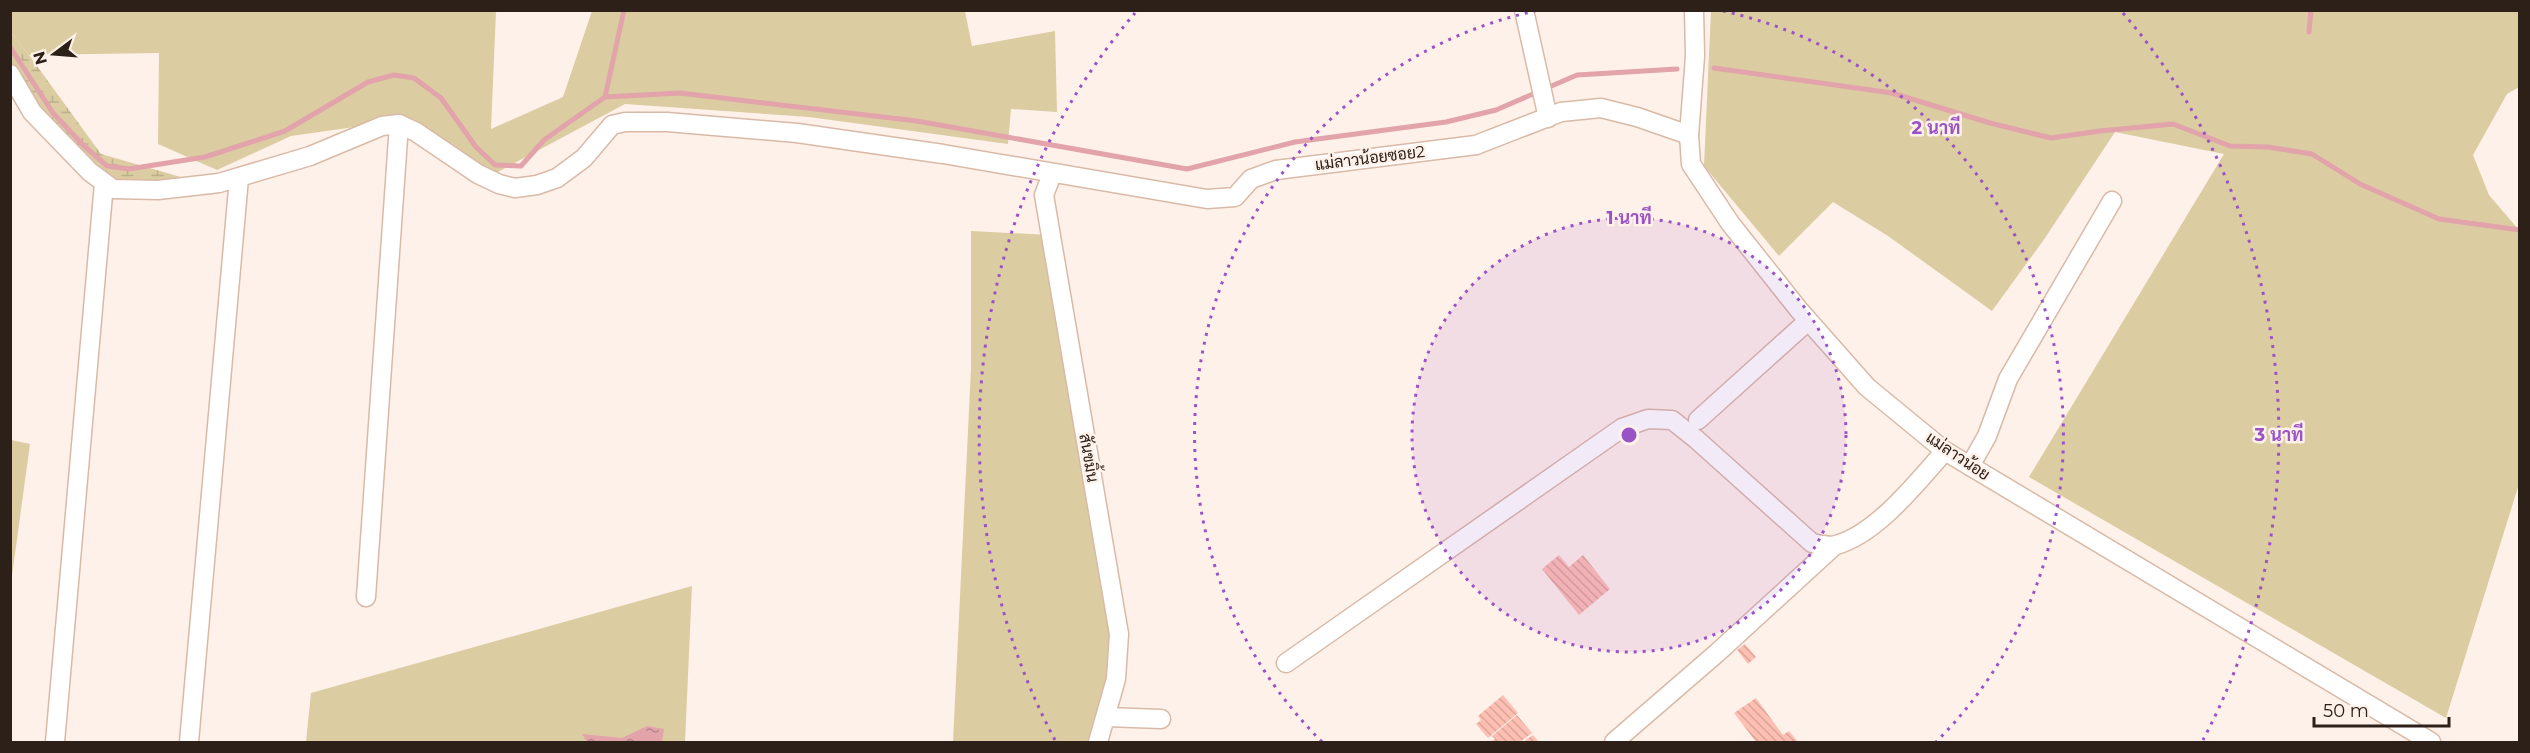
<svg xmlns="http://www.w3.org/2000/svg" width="2530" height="753" font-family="Montserrat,Sarabun,sans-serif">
<defs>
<pattern id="wetland-marsh" width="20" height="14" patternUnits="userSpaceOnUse" patternTransform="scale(1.5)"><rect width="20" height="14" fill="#dbcca2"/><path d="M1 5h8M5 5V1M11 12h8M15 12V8" fill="none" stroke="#bcaf8b"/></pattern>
<pattern id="water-ripples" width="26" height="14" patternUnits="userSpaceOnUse" patternTransform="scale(1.5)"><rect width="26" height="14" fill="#e2a3ab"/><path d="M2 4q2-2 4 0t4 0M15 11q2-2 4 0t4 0" fill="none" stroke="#b7848a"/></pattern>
<pattern id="building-back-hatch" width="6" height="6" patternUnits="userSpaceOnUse" patternTransform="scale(1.5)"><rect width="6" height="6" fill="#febfb3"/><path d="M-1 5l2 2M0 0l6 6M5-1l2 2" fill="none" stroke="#daa499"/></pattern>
</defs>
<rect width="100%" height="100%" fill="#fef1e9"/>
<g fill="#dbcca2">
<polygon points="1711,10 2519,11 2519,87 2507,94 2473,155 2489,195 2519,230 2519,484 2446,718 2029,477 2224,154 2115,132 2045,238 1992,311 1888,236 1833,202 1779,256 1704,166"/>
<polygon points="10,11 496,11 491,129 563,97 592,11 965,11 972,46 1055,31 1057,112 1011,109 1008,144 809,117 625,104 494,174 411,119 291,136 217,170 158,144 159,53 29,55 11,32"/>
<polygon points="971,231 1050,235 1119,634 1098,742 953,742 971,368"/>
<polygon points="11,440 30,444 11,583 10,440"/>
<polygon points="692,586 685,742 306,742 311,693"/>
</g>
<polygon fill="url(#wetland-marsh)" points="11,32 29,55 101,154 219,188 115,183 35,106 11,66"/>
<polygon fill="url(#water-ripples)" points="647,726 664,729 662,742 587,742 582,734 622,738"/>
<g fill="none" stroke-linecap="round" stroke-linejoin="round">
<g stroke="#e2a3ab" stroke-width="5">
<polyline points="2309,32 2311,10"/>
<polyline points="10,47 53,113 83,145 107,166 129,169 205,157 285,131 368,82 394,75 414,78 441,98 476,147 495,165 521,166 544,140 605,97 680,93 917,121 1187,169 1295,142 1446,122 1496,110 1577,75 1677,69"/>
<polyline points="1714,68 1892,93 1990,123 2051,138 2100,131 2173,124 2230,146 2268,147 2312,154 2360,184 2439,219 2520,230"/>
<polyline points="605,97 624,10"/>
</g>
</g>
<g fill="url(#building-back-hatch)">
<polygon points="1559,555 1569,567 1583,555 1610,589 1579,615 1542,569"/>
<polygon points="1745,644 1756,657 1748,664 1737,650"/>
<polygon points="1503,695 1518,713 1488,738 1476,724 1481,720 1478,716"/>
<polygon points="1756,698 1783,735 1789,731 1798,742 1756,742 1734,713"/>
<polygon points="1517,715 1532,733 1520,742 1491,742 1495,739 1492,736"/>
<polygon points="1533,735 1539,742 1523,742"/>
</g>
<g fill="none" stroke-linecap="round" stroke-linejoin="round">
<g stroke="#d9b9a7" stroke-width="21">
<g id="street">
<polyline points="1524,10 1548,118"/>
<polyline points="1694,10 1695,56 1689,135 1691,164 1730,223 1799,310 1867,387 1945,451 2431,742"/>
<polyline points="10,74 32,112 90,172 113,189 158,190 219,183 310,156 382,126 399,124 416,132 478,174 499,184 515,188 537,185 557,178 584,158 612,125 625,122 667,122 797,133 943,154 1207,199 1235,197 1251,179 1276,170 1476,145 1561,112 1601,108 1637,117 1689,135"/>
<polyline points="1052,174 1044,195 1119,634 1116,679 1098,742"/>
<polyline points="1698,420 1808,321"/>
<polyline points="1970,466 1987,436 2008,379 2112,201"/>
<polyline points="366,597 399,124"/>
<path d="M 1286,663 L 1622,428 L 1648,419 L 1672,420 L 1696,439 L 1812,543 C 1819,544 1829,547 1836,545 C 1877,534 1917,482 1945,451"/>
<polyline points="1106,717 1161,719"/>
<polyline points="55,742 104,183"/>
<polyline points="189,742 239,178"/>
<polyline points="1614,742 1717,653 1834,546"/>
</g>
</g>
<use href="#street" stroke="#fff" stroke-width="18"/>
</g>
<circle cx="1629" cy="435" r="217" fill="#9a53c7" fill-opacity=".12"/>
<g fill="none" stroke="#9a53c7" stroke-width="3" stroke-dasharray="3 6">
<circle cx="1629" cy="435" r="217"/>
<path d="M1322 742A434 434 0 0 1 1535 11M1723 11A434 434 0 0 1 1936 742"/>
<path d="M1055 740A650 650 0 0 1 1135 13M2123 13A650 650 0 0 1 2203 740"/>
</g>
<g text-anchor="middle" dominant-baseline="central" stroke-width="5" stroke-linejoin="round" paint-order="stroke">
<g font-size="16" fill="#2c2019" stroke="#fef1e9">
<text transform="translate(1370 158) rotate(-7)">แม่ลาวน้อยซอย2</text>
<text transform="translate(1958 456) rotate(34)">แม่ลาวน้อย</text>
<text transform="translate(1089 458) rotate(80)">สันขมิ้น</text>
</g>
</g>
<circle cx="1629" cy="435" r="9" fill="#9a53c7" stroke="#fef1e9" stroke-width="3"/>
<g font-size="18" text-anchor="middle" font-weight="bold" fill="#9a53c7" stroke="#fef1e9" stroke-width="5" stroke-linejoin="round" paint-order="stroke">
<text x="1936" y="134">2 นาที</text>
<text x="1629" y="224">1 นาที</text>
<text x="2279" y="441">3 นาที</text>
</g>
<rect width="2530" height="753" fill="none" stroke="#2c2019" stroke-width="24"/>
<g transform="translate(54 54) rotate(254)" stroke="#fef1e9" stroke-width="4.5" paint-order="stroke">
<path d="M0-4.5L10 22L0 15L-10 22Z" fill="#2c2019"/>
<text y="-9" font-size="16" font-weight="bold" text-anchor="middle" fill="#2c2019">N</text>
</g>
<path d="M2314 717v9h135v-9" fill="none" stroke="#2c2019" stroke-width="3"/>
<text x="2323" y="717" font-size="18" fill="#2c2019" stroke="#fef1e9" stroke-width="4.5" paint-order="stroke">50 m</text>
</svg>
